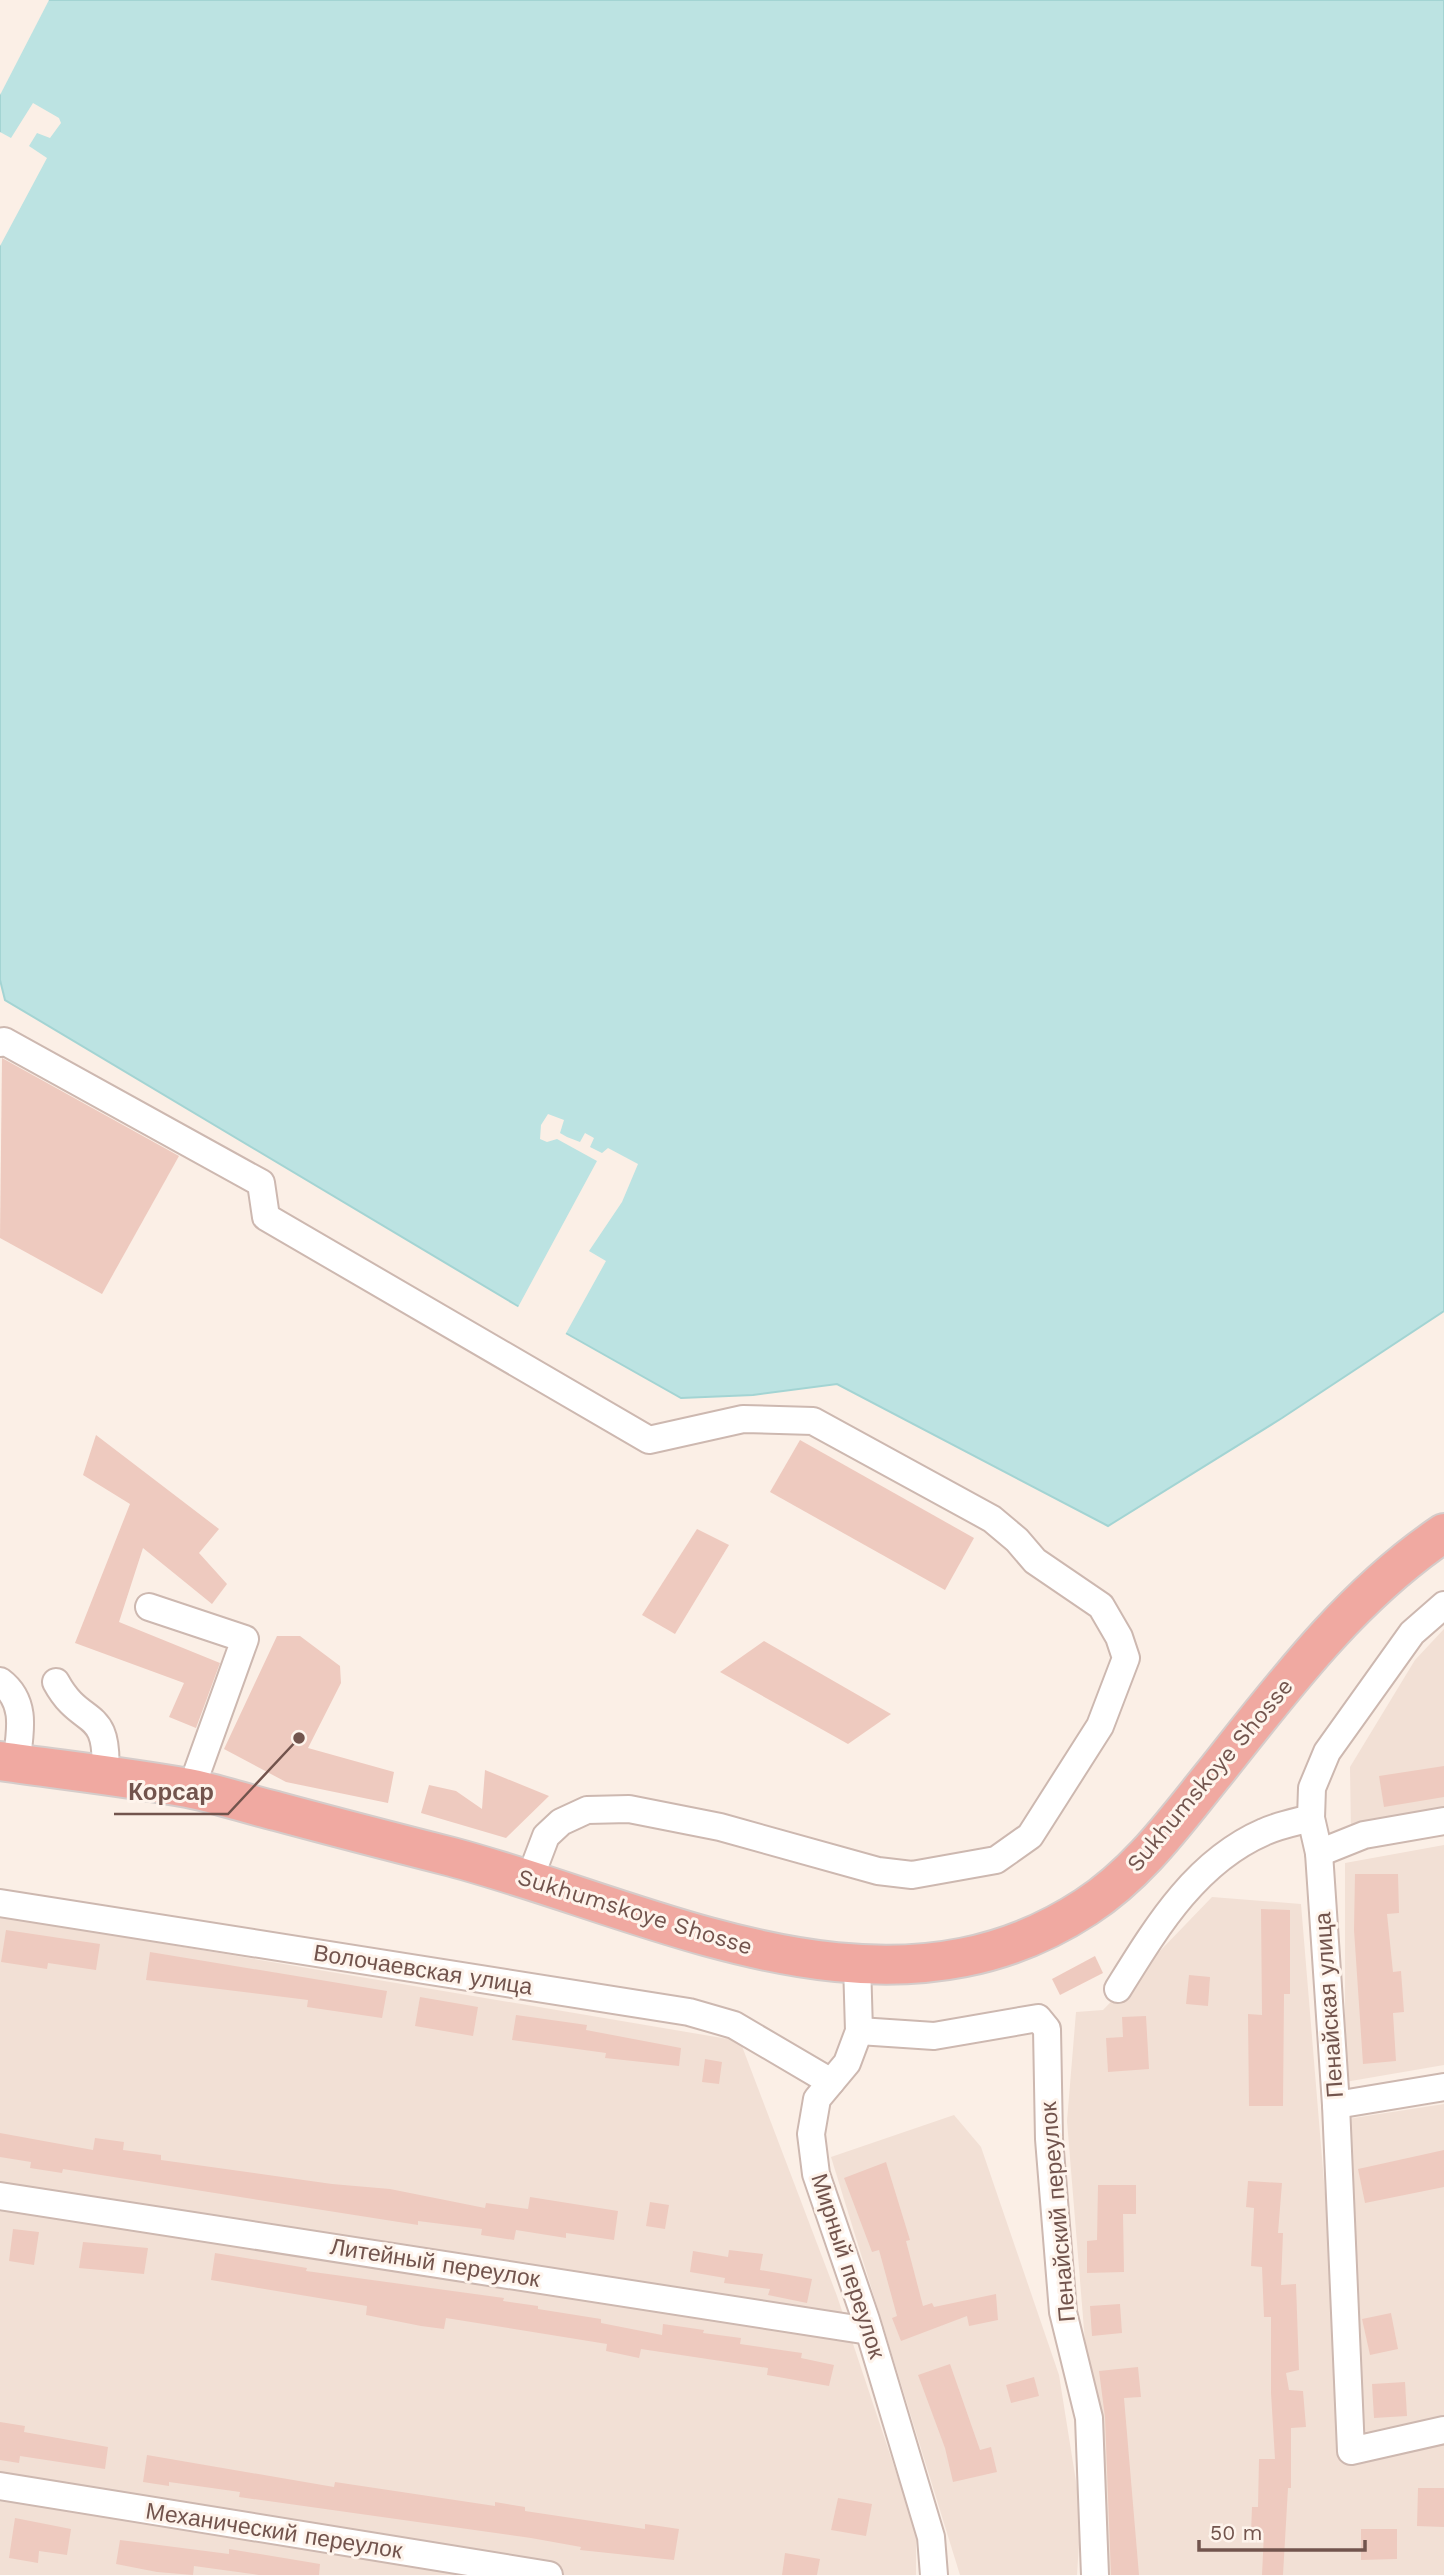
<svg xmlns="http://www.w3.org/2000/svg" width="1444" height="2575" font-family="'Work Sans',sans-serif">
<rect width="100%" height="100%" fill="#fbefe6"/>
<g fill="#f2e0d5">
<polygon points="1444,1629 1444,1814 1351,1832 1350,1767 1415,1660"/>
<polygon points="1444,1845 1444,2065 1345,2082 1345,1863"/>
<polygon points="1212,1897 1301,1904 1346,2448 1444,2440 1444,2575 1104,2575 1067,2121 1076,2012 1103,2010"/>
<polygon points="0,1916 740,2041 837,2296 916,2532 916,2575 0,2575"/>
<polygon points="1444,2104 1444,2422 1359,2440 1347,2119"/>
<polygon points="954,2115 981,2147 1059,2375 1081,2513 1077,2575 960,2575 831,2157"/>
</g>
<polygon fill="#bce3e2" stroke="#a3d4d3" stroke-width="2" points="0,0 1444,0 1444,1311 1282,1418 1108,1526 837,1384 753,1395 681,1398 516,1305 5,1000 0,980"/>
<g fill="#fbefe6">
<polygon points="0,0 49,0 0,95"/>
<polygon points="33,103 59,118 61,123 50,138 37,133 29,146 47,158 0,246 0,132 11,138"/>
<polygon points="548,1114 564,1120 560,1133 567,1137 580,1142 585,1133 594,1138 590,1147 602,1153 608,1148 638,1164 622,1202 589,1251 606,1261 565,1335 517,1309 597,1161 557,1139 547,1142 540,1139 541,1125"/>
</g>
<g fill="#eecabf">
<polygon points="2,1058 179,1156 102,1294 0,1238"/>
<polygon points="96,1435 219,1529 199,1553 227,1584 212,1604 143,1548 119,1622 220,1663 196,1728 169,1717 184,1683 75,1643 130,1504 83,1475"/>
<polygon points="800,1440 974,1538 945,1590 770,1492"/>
<polygon points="697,1529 729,1545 675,1634 642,1615"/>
<polygon points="277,1636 300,1636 340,1666 341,1683 308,1748 394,1772 388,1803 286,1782 224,1749"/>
<polygon points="764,1641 891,1714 848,1744 720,1672"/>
<polygon points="1444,1766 1444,1797 1384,1807 1379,1776"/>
<polygon points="485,1770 549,1796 506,1838 421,1813 429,1785 456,1791 482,1809"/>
<polygon points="1355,1874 1398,1874 1399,1913 1387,1914 1393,1972 1401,1971 1404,2012 1393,2013 1396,2061 1363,2064 1354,1930"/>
<polygon points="1261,1909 1290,1910 1290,1994 1284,1994 1283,2106 1249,2106 1248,2014 1262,2015"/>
<polygon points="6,1930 100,1944 96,1970 48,1963 47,1969 1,1962"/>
<polygon points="150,1952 387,1991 382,2018 307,2007 308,2000 146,1980"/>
<polygon points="1095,1956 1103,1973 1060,1995 1052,1979"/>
<polygon points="1189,1975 1210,1977 1208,2006 1186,2004"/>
<polygon points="420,1997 478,2007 473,2036 415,2026"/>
<polygon points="516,2015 587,2025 586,2030 681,2048 679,2066 605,2058 606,2053 512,2040"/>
<polygon points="1146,2016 1149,2069 1108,2072 1106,2038 1123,2037 1122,2017"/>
<polygon points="705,2059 722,2062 719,2084 702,2082"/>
<polygon points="0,2133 93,2150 95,2138 124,2142 123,2150 161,2155 161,2160 332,2184 390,2189 485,2208 486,2203 528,2209 530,2197 618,2211 614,2240 566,2233 566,2238 516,2230 514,2240 481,2235 482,2229 418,2221 418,2225 63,2169 62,2173 30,2168 31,2162 0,2157"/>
<polygon points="1444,2150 1444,2187 1365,2203 1358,2169"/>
<polygon points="886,2162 910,2240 906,2241 923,2306 932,2303 934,2307 996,2294 998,2320 969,2326 967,2316 901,2341 892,2318 897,2316 879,2250 872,2252 844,2178"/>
<polygon points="1248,2181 1282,2183 1278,2233 1283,2233 1281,2285 1296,2284 1299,2370 1286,2373 1289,2390 1303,2391 1306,2427 1291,2428 1291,2488 1288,2488 1283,2575 1262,2575 1264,2533 1251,2533 1252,2507 1258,2507 1259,2459 1275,2459 1271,2393 1271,2317 1264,2317 1262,2267 1251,2266 1254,2208 1246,2207"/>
<polygon points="1098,2185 1136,2185 1136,2214 1123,2214 1124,2272 1087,2273 1087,2241 1097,2240"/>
<polygon points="650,2202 669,2205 665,2229 646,2226"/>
<polygon points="13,2229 39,2232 34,2265 9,2261"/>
<polygon points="83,2242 148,2248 144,2274 79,2268"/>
<polygon points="729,2250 763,2254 760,2270 812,2279 807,2303 768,2295 770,2289 724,2283 725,2278 690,2272 693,2251 728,2257"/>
<polygon points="215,2253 307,2268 306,2271 504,2298 503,2301 538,2306 538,2309 601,2319 601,2323 662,2335 663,2324 704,2330 703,2333 741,2338 740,2344 802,2353 801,2358 834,2365 829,2386 767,2375 768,2368 641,2349 639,2358 606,2351 607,2344 446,2318 444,2329 421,2326 366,2315 367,2306 211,2280"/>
<polygon points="1120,2304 1122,2333 1092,2336 1090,2306"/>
<polygon points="1391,2313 1398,2349 1370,2355 1362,2319"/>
<polygon points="950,2364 980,2450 991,2447 997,2472 953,2482 945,2448 918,2375"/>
<polygon points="1138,2367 1141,2397 1124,2398 1139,2575 1111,2575 1105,2417 1099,2371"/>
<polygon points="1034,2377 1039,2396 1011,2403 1006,2385"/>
<polygon points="1405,2382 1407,2416 1374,2418 1372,2384"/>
<polygon points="0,2422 25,2426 24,2432 108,2447 105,2469 20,2456 19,2463 0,2460"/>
<polygon points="147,2455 334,2487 335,2482 495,2506 495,2502 525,2507 525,2511 645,2529 645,2524 679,2529 674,2560 580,2550 581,2547 531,2538 239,2497 240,2492 169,2482 169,2486 143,2482"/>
<polygon points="1418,2488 1444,2488 1444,2527 1417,2526"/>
<polygon points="838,2498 872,2504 866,2536 831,2530"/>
<polygon points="15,2518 71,2529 67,2555 39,2551 38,2563 9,2558"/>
<polygon points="1361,2529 1397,2529 1397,2559 1361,2560"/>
<polygon points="120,2540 229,2554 229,2549 320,2564 319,2575 259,2575 194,2566 193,2575 157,2572 116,2564"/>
<polygon points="785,2553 820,2559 817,2575 782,2575"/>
</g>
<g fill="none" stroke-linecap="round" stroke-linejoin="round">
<g stroke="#cdb8b0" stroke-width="30">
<g id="minor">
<polyline points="0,1043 4,1041 261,1183 266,1217 649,1440 743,1419 813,1421 992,1519 1017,1540 1035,1561 1101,1606 1119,1637 1126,1658 1100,1726 1030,1836 996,1860 912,1875 878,1871 720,1827 629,1809 587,1810 561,1822 546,1836 530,1878"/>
<polyline points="1444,1605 1412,1633 1327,1752 1312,1788 1311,1818 1319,1853 1336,2105 1351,2451 1444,2430"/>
<polyline points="149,1607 245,1639 191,1789"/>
<path d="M 0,1681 C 28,1702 20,1733 16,1764"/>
<path d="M 56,1682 C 82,1730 110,1704 105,1777"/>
<polyline points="1319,1853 1364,1835 1444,1821"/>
<polyline points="0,1903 689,2012 734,2025 831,2082"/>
<polyline points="857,1963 859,2031 847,2063 817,2099 811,2134 816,2174 866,2320 931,2537 934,2575"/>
<path d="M 1118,1989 C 1156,1928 1195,1862 1264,1832 C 1279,1825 1296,1822 1311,1818"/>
<polyline points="859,2031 934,2036 1038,2018 1047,2029 1049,2139 1063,2312 1089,2418 1095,2575"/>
<polyline points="1336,2105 1444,2087"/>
<polyline points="0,2196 869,2331"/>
<polyline points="0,2486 549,2575"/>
</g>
</g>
<g stroke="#d5ccca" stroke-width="42">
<path id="highway" d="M 0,1761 C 63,1770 126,1777 188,1788 C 218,1794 247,1804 276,1811 C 335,1827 393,1842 452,1857 C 655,1911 885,2039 1086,1907 C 1140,1872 1177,1819 1217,1770 C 1285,1684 1352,1595 1444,1533"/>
</g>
<use href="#minor" stroke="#fff" stroke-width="26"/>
<use href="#highway" stroke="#f0a9a1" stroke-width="38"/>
</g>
<g text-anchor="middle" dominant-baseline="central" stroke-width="6" stroke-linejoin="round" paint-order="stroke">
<g font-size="23" fill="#72544d" stroke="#fef4ec">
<text transform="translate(1210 1775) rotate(-50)">Sukhumskoye Shosse</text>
<text transform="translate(635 1912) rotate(17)">Sukhumskoye Shosse</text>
<text transform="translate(423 1970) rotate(9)">Волочаевская улица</text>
<text transform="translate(1329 2005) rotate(-94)">Пенайская улица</text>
<text transform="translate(1058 2212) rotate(-95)">Пенайский переулок</text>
<text transform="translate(435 2263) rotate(9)">Литейный переулок</text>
<text transform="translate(848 2266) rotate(72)">Мирный переулок</text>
<text transform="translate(274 2531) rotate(9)">Механический переулок</text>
</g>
</g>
<path fill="none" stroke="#72544d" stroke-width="2.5" d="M299 1738L228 1814H114"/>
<circle fill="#72544d" stroke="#fef4ec" stroke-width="2.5" cx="299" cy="1738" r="7"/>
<g font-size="24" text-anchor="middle" font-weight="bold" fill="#72544d" stroke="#fef4ec" stroke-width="6" stroke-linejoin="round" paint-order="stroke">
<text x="171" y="1800">Корсар</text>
</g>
<path d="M1199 2540v10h166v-10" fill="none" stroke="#72544d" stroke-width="3.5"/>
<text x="1210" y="2540" font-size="21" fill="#72544d" stroke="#fef4ec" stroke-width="5" paint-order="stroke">50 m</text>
</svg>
